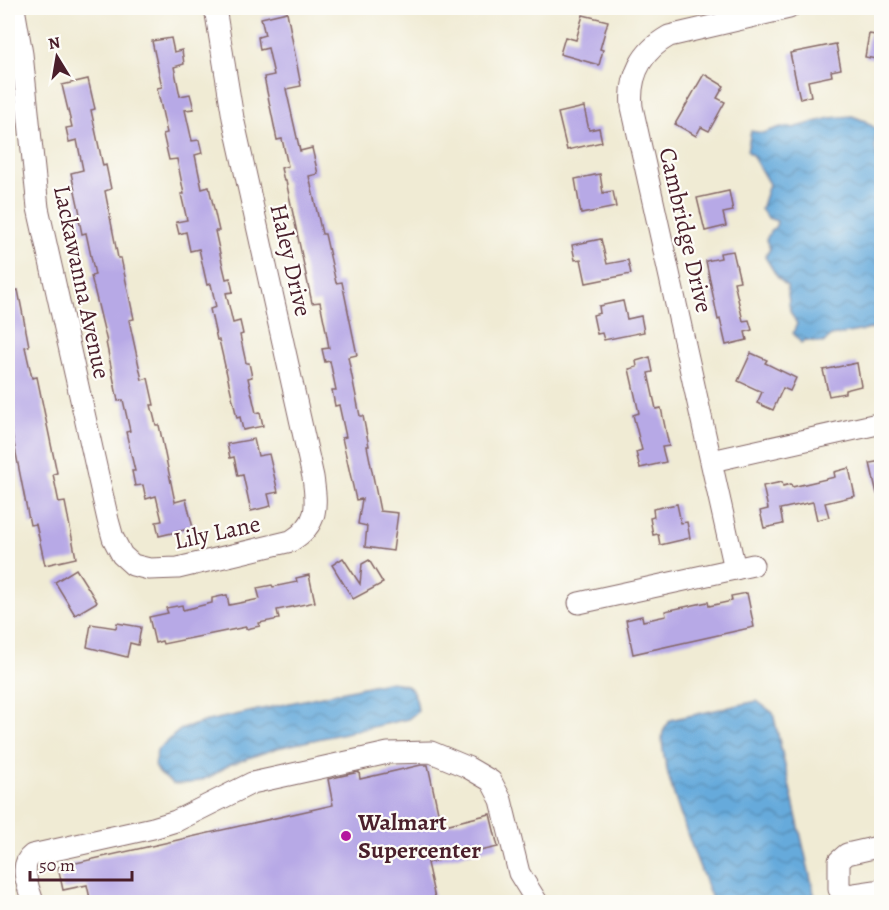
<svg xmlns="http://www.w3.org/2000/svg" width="889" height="910" font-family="Alegreya,serif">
<defs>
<pattern id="water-waves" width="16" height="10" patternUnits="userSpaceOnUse" patternTransform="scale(1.5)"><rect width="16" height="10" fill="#66aadb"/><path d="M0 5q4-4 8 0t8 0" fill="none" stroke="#568ab2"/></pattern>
</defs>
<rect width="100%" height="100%" fill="#fdfcf7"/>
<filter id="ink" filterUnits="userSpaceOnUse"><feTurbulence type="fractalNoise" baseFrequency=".0167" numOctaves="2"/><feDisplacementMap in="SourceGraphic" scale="12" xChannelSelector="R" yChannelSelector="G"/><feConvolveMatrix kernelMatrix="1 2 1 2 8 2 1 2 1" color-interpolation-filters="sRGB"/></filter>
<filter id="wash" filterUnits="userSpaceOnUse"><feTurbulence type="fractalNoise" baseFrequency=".008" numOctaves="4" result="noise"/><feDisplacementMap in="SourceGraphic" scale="24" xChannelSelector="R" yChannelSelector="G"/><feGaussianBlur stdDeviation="1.35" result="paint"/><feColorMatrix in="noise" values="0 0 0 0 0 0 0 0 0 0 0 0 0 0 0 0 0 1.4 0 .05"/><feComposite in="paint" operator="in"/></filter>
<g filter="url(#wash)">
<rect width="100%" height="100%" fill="#f0ebd4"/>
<g fill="url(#water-waves)" stroke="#586483" stroke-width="1.5">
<polygon points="852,116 865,121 876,129 875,148 882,176 881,327 831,336 823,343 805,340 801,343 793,333 797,324 790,311 787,286 778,278 765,257 770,249 766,240 770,232 776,226 777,221 768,218 761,209 769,184 752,155 747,151 751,131 763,133 781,127 793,128 830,118"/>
<path d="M 386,682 C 409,682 416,688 418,711 L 408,719 L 277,748 L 229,765 L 210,777 L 191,783 L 174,784 L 160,774 L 155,766 L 157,750 L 180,730 L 203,722 Z"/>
<path d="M 757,701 L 773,713 L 816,902 L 713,902 C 701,869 656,762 663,732 C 664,729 668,724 670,720 Z"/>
</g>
<g id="blocks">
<g fill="#b7a9e6">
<polygon points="287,12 301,86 286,89 300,151 312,148 318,174 309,176 322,234 325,234 336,283 342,282 357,355 348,357 360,416 363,416 369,446 367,446 380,511 398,513 393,551 365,547 367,526 358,524 362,499 356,500 342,438 346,437 339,405 335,406 332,390 336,390 330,361 325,362 322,349 329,348 326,331 320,302 312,303 286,181 284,181 281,168 288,166 282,139 277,140 264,77 274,75 268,48 260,50 258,37 265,35 261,18"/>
<polygon points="583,15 608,21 600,49 603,50 599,65 560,54 565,37 576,40"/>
<polygon points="869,34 882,36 882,60 865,57"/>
<polygon points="171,38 174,52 182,50 184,64 174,67 180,96 190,94 194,109 185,110 192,141 199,140 202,153 195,155 202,189 209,187 219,231 215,231 221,258 226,279 230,278 233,292 226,293 233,323 240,321 243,334 240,335 246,363 249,363 252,377 248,378 256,413 260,412 263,426 243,430 240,417 237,418 219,340 217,340 210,309 216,307 211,284 207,285 199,249 190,251 186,232 179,234 176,222 187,220 181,194 184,194 177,159 169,160 163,134 167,133 157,88 162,87 152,41"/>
<polygon points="836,44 841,69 831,71 832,76 808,81 811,96 800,99 790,53"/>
<polygon points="704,74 724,86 717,98 725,102 709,131 701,127 696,136 675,124"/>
<polygon points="88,79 95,109 91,110 103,166 106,165 111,189 105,191 118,258 121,258 134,319 129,320 142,380 148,378 154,405 151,405 156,425 159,425 175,502 186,499 193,528 159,536 156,522 162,521 156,496 146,499 143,485 135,486 132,471 135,471 126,432 130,431 123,400 118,401 106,342 107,342 91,276 95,275 86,233 82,234 78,215 80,214 71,173 83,170 77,140 69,142 66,128 72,127 62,85"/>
<polygon points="584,107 589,130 599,128 602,142 567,150 558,113"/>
<polygon points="600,174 603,193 613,191 616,207 581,214 575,179"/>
<polygon points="729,191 733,211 723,213 726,226 705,231 697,198"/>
<polygon points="601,239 607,264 628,260 631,274 586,283 581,259 575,260 572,245"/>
<polygon points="733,251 740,281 734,282 743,321 749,320 752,330 745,332 747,340 726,345 720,319 718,320 706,261 721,258 720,253"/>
<polygon points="18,290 29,346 25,347 32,378 37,377 57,473 53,474 59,503 65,502 76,558 45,565 36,524 30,525 8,413 8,292"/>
<polygon points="623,301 627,319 641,316 644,332 604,340 602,333 597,334 593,315 600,313 599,306"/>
<polygon points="751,353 767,360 765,363 796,378 790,391 783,388 773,410 757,403 762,392 738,381"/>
<polygon points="650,357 653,372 648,373 656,409 661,408 669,446 662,447 666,462 640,468 636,452 642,450 633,415 639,413 629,369 637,367 636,361"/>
<polygon points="857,363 861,386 845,390 845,393 829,396 823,370"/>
<polygon points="254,439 258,456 269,454 278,492 268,494 271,506 251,511 243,475 238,476 234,457 230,458 227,444"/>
<polygon points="882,461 882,494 877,494 870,463"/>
<polygon points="849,468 855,496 825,503 829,517 817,520 813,502 780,509 783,524 764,528 760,511 768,509 763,486 782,482 783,486 791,484 792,487 835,477 834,472"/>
<polygon points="677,504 681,523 687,522 690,538 660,545 658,534 653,535 650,518 654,517 653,509"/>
<polygon points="343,558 360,584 362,564 369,560 383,583 353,599 332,565"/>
<polygon points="76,569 97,602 75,615 55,582"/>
<polygon points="309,575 315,602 277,610 279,619 259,623 260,626 246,629 246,627 163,644 162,641 155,643 149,617 168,613 166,608 182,605 183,610 212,603 212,598 227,595 229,605 260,599 257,588 272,585 273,587 297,582 296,578"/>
<polygon points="747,593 754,627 633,654 626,620 642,616 643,621 666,616 665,611 708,602 709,606 732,601 731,596"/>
<polygon points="117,623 141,627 138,645 130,643 127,657 87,647 91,624 116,628"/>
<polygon points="421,765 428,765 441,826 490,814 498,847 427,863 436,903 91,903 87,885 63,890 58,867 333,805 328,779 359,772 360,779"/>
</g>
</g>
</g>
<g filter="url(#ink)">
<use href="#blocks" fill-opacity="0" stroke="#846666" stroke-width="1.5"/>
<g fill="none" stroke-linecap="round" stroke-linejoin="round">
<g stroke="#846666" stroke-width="23">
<g id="minor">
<path d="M 14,8 L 22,54 L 38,208 L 108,520 L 113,538 L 122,555 L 133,565 L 149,569 L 178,568 L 291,541 C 319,524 317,506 313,477 L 233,118 L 215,8"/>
<polyline points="712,461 882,423"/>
<path d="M 735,569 L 632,107 C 629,76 642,51 669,36 L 789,8"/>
<polyline points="579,603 753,565"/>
<polyline points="882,846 847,854 839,861 839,889 848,895 882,890"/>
<path d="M 33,902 C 29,889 18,865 32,855 L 153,828 L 176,821 L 252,783 L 388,753 L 431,752 L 467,767 L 491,781 L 501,800 L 519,873 L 537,902"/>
</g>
</g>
<use href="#minor" stroke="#fff" stroke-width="21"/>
</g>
</g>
<circle fill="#b5179e" stroke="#fdfcf7" stroke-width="2" cx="346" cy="836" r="6"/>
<g text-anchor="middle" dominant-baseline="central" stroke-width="4.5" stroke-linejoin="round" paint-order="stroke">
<g font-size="24" fill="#4a1f2b" stroke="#fdfcf7">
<text transform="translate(686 230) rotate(77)">Cambridge Drive</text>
<text transform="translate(291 260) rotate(77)">Haley Drive</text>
<text transform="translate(82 282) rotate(78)">Lackawanna Avenue</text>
<text transform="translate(217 532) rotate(-12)">Lily Lane</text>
</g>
<g font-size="24" font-weight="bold" fill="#4a1f2b" stroke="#fdfcf7" text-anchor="start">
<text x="358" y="822">Walmart<tspan x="358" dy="28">Supercenter</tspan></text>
</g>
</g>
<rect width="889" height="910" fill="none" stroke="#fdfcf7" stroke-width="30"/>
<g transform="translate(57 57) rotate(349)" stroke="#fdfcf7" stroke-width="4.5" paint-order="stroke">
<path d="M0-4.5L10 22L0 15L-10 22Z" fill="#4a1f2b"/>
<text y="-9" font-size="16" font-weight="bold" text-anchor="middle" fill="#4a1f2b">N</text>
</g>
<path d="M30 871v9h102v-9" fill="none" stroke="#4a1f2b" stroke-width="3"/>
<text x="39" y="871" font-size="18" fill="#4a1f2b" stroke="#fdfcf7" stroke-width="4.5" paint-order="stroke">50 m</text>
</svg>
